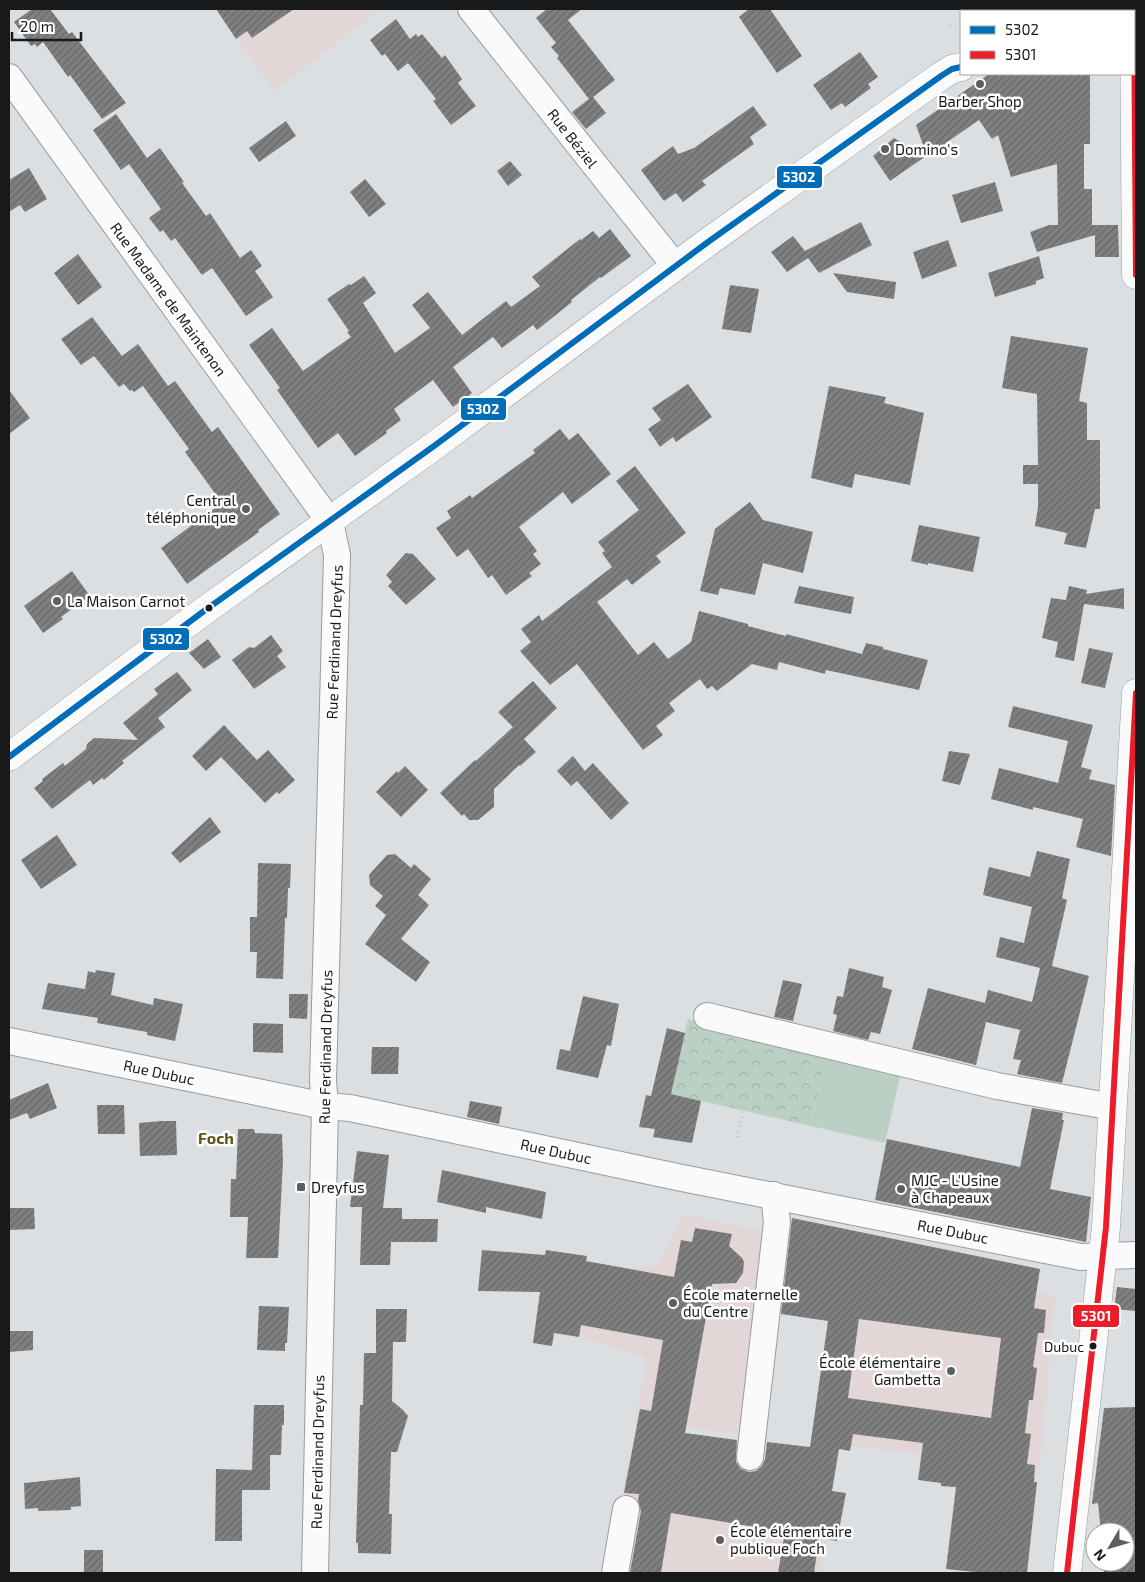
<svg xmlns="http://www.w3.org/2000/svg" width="1145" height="1582" font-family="'Exo 2',sans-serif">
<defs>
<pattern id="park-crowns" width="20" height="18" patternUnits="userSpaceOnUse" patternTransform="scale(1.25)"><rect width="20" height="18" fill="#bbd0c4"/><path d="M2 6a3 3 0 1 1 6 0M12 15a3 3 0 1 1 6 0" fill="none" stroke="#a0b2a8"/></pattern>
<pattern id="building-hatch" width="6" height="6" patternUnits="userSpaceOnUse" patternTransform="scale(1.25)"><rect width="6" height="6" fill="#808081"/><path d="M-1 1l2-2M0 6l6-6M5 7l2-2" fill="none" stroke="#686869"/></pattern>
</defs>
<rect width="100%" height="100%" fill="#dcdfe2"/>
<g fill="#e3d6d7">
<polygon points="216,9 381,9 274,91"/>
<polygon points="683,1214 765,1232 740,1433 635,1423 647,1359 577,1335 592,1272 656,1266"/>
<polygon points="869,1255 1055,1296 1040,1469 843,1445"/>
<polygon points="625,1476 732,1483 832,1507 820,1573 608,1573"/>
</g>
<polygon fill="url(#park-crowns)" points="688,1019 828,1051 811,1126 671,1094"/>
<polygon fill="#bbd0c4" points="828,1051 902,1068 885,1143 811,1126"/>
<g fill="url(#building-hatch)" fill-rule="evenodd">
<polygon points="32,9 50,9 69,34 72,32 126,103 102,119 70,75 68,77 43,42 37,47 35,44 31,46 14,22"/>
<polygon points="216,9 294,9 252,38 247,31 236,39"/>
<polygon points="547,9 582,9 568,20 615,80 593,97 606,113 586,129 572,112 589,99 557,58 559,56 551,47 556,43 536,18"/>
<polygon points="749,9 770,9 802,56 777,73 739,17"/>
<polygon points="396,19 410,39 416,34 418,37 422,34 442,58 445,55 462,79 458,83 476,106 451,125 433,101 436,99 408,63 398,71 385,54 382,56 370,40"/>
<polygon points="860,52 878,77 868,84 871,88 845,107 842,103 831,110 813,85"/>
<polygon points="989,74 1090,74 1090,144 1084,144 1084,189 1092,189 1092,225 1118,225 1119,257 1095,257 1095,235 1037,252 1030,232 1049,225 1058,225 1057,164 1011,177 998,135 992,139 979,120 927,156 916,125"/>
<polygon points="753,106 767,125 750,137 754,144 702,181 706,185 683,202 676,193 664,201 641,170 673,146 678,154 694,148"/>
<polygon points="116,114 147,158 160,148 184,182 182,183 206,216 210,213 240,258 251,250 262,266 255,271 273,297 246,316 212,268 202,275 175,238 171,241 163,230 160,232 149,218 161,209 129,164 121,170 93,130"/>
<polygon points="286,121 296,136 259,162 249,148"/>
<polygon points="894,138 926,156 890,181 873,156"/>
<polygon points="510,161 522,175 508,186 497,171"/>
<polygon points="29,168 47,199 25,212 20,205 9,212 9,180"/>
<polygon points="365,179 386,204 369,217 350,192"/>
<polygon points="995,182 1003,211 961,223 952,195"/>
<polygon points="861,222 872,245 819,273 808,258 787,272 771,252 793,236 805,251"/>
<polygon points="610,229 631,256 601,278 600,277 571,300 572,302 537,330 533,325 502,348 493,337 453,367 472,393 453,407 433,380 394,409 401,420 386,431 387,433 355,456 338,433 318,448 277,390 280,388 249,345 272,328 303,371 351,337 347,332 349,331 327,299 349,284 351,285 364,276 376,293 363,303 395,353 430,328 412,305 428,292 462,335 506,301 511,307 540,286 532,277 580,239 581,240 593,231 599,238"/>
<polygon points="948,240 957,266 922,279 913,252"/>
<polygon points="78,254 102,287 78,305 54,273"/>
<polygon points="1039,256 1044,278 1036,281 1036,284 995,297 988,273"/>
<polygon points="833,273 896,282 894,299 847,292"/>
<polygon points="730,285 759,289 751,333 722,329"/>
<polygon points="92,317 122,356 138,344 168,386 175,381 212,432 218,427 280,514 258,530 259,532 187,584 161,548 222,503 185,452 189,449 143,386 134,392 132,390 130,391 124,384 119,387 94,356 81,365 61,339"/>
<polygon points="1011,336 1088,348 1079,401 1087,403 1087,440 1100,440 1100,509 1095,509 1086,548 1064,544 1067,533 1035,526 1038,507 1038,484 1023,484 1023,465 1038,465 1037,394 1002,388"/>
<polygon points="688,384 712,417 676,442 673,437 660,447 648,429 661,420 652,408"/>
<polygon points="829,386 886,397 884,403 924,413 910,485 855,474 852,488 811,478"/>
<polygon points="9,390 30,418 9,434"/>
<polygon points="560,429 569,440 578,433 611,474 572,504 563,492 519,527 537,551 533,554 541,564 529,573 532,576 506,595 492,575 488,578 468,549 457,557 436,528 451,518 447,511 470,495 472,498 535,453 533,450"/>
<polygon points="635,466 686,533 656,556 661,562 632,585 627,579 597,602 638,655 654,642 668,659 691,642 699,611 748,624 748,626 786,636 786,634 862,654 866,643 883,647 883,649 928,660 919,690 826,670 825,674 779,662 777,670 752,664 717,691 712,686 707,689 700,679 669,703 675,711 656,726 663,735 643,750 577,664 550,685 520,651 531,642 521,629 539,615 542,621 612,567 602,553 605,551 598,542 639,510 616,481"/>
<polygon points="750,502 763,520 813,532 803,573 763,563 755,595 720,588 718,595 700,591 715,529"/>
<polygon points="919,525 980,537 973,572 928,563 928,565 911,561"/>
<polygon points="406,553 413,554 436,579 406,605 388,586 392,582 386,575"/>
<polygon points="72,571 90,596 61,617 63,619 43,633 24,606"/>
<polygon points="799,586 854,597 851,614 794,603"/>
<polygon points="1069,586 1087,590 1086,594 1124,588 1124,609 1084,604 1074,661 1055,657 1058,642 1042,638 1051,598 1066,600"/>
<polygon points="271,635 283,651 277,656 286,667 254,689 232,660 249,647 254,648"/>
<polygon points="208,639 221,657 204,669 189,653"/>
<polygon points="1089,648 1113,653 1105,688 1081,683"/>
<polygon points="177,672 192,690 158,718 165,727 122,761 124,763 104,780 102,778 93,785 90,780 52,809 34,788 43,781 42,779 63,763 65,766 86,749 87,744 94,738 138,740 123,723 158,694 154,689"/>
<polygon points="533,681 557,708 524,739 536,752 520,766 519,765 494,789 494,807 478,820 469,820 464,814 462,816 440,793 475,760 476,761 513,727 498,712"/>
<polygon points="1013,706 1093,725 1081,767 1092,770 1089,779 1115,785 1111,856 1076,847 1083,819 1033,807 1033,810 991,799 999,768 1058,783 1068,741 1008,727"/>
<polygon points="224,725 257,760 268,750 295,780 279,794 277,792 265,803 221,757 206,771 192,756"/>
<polygon points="949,751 970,754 960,785 942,781"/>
<polygon points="573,756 585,771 593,763 629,803 611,820 577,781 571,786 557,771"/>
<polygon points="405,766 428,790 401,817 376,792 397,771 398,773"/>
<polygon points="210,817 221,832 180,863 171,853"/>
<polygon points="57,835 77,865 41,889 21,860"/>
<polygon points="1037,851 1070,859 1062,898 1067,900 1052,966 1089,976 1062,1083 1017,1074 1021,1060 1013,1059 1020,1030 986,1022 976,1065 912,1049 928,988 985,1003 988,990 1032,1002 1040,968 996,957 1000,937 1024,943 1032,907 983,895 989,867 1030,877"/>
<polygon points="395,854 411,868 414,864 431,879 418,895 429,905 401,939 430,962 416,982 365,944 386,915 375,906 383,896 370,885 369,875 387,855"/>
<polygon points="258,863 291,864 290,888 288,888 287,918 285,918 283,979 256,978 257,952 250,952 250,917 257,917"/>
<polygon points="849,968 884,977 882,987 892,990 880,1034 871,1032 868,1040 833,1031 837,1015 833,1014 837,996 843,997"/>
<polygon points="96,970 115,973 111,995 153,1005 154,998 183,1004 175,1041 147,1035 147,1032 97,1023 98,1018 42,1009 48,983 85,989 88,971 95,973"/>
<polygon points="783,980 802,984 793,1021 774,1017"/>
<polygon points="289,994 308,994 307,1019 289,1018"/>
<polygon points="583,996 619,1004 611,1046 607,1045 598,1078 556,1069 560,1049 570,1051"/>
<polygon points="253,1023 283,1024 283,1053 253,1052"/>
<polygon points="667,1028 685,1033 671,1094 701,1101 692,1143 653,1137 655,1129 639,1127 646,1095 651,1096"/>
<polygon points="372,1047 399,1047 398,1074 371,1074"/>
<polygon points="48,1083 57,1108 30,1119 27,1113 9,1120 9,1100"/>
<polygon points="470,1101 502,1107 499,1124 467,1117"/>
<polygon points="97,1105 124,1105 125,1134 98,1134"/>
<polygon points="1032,1108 1063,1113 1062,1120 1064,1120 1050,1189 1091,1197 1086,1242 875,1200 887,1139 1020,1167"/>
<polygon points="161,1121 176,1121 177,1155 140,1156 139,1123"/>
<polygon points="238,1129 254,1129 255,1133 282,1134 283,1161 278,1258 246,1258 248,1217 230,1217 231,1179 236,1179"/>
<polygon points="357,1151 389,1155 383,1208 402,1208 402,1219 438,1219 437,1242 391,1242 390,1265 360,1265 362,1207 350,1207"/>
<polygon points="442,1170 546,1192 542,1219 486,1207 486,1213 437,1202"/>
<polygon points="9,1208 34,1208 35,1229 9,1230"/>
<path d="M 792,1218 L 1040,1269 L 1034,1308 L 1046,1310 L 1044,1333 L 1038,1333 L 1033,1367 L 1037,1368 L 1033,1400 L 1029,1400 L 1025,1433 L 1031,1434 L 1027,1464 L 1035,1465 L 1034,1482 L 1037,1482 L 1027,1573 L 985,1573 L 946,1569 L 956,1487 L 941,1486 L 941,1483 L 918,1480 L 923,1443 L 853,1434 L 850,1451 L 839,1449 L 832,1491 L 846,1493 L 837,1541 L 819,1538 L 814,1573 L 778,1573 L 785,1532 L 671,1513 L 661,1573 L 630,1573 L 641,1511 L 638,1501 L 639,1494 L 624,1493 L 640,1409 L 651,1411 L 663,1340 L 581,1325 L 579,1337 L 554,1333 L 552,1346 L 533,1343 L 540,1292 L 478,1291 L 482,1250 L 545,1255 L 546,1250 L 587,1256 L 586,1261 L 674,1277 L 681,1240 L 692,1242 L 695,1228 L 732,1234 L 729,1246 L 742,1258 L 744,1262 L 743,1273 L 736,1283 L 712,1284 L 685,1433 L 737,1440 L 736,1462 L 741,1469 L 749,1472 L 756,1471 L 762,1466 L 765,1459 L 767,1442 L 810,1447 L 828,1321 L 781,1314 ZM 859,1319 L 1001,1338 L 991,1418 L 848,1398 Z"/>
<polygon points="1117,1287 1136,1289 1136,1311 1114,1309"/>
<polygon points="259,1306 289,1307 287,1343 285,1343 285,1351 257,1350"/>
<polygon points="376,1309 407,1309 406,1342 393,1342 392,1401 402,1409 408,1416 397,1452 391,1452 389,1514 392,1514 391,1554 358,1553 358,1543 356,1543 360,1405 363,1405 364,1353 376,1353"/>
<polygon points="9,1331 33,1331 33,1350 9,1352"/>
<polygon points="254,1405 284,1405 284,1425 282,1425 281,1455 270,1455 270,1490 242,1490 242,1541 215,1541 216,1469 252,1470"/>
<polygon points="1136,1407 1136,1573 1104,1573 1103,1562 1125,1562 1125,1532 1101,1532 1098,1503 1092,1504 1104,1408"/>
<polygon points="80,1477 81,1506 71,1507 71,1510 38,1511 38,1508 25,1509 24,1483"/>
<rect x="84" y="1550" width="19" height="23"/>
</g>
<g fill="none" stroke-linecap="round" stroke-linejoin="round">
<g stroke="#989b9d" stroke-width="28">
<g id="minor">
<polyline points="471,9 676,267"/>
<polyline points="976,9 976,11"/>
<polyline points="999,9 1001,11"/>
<polyline points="1026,11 1031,9"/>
<polyline points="9,77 330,522 337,555 323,1081 325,1106 315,1573"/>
<polyline points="707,1016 997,1086 1113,1107"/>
<polyline points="9,1041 325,1106 350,1108 682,1178 1081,1257 1136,1255"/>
<polyline points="750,1457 777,1222 774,1195"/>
<polyline points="615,1573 626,1509"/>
</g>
</g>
<g stroke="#989b9d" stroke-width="29">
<g id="major">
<polyline points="1076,11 1081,9"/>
<polyline points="1134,18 1136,275"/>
<polyline points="9,757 204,611 434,446 708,242 941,76 952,69 961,67"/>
<polyline points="1067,1573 1106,1227 1136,693"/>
</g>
</g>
<g stroke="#bec0c0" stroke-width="3" stroke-dasharray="1 4" stroke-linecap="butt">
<polyline points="950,26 958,27"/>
<polyline points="706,1056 784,1074"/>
<polyline points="737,1137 752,1067"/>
</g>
<use href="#minor" stroke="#fafafb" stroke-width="26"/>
<use href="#major" stroke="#fafafb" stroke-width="28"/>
<g stroke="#fff" stroke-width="10">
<polyline id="bus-1" points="9,757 204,611 434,446 708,242 941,76 952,69 961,67"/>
</g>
<g stroke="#fff" stroke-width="10">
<g id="bus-2">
<polyline points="1134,18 1136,275"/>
<polyline points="1067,1573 1106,1227 1136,693"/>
</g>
</g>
<use href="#bus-1" stroke="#006db8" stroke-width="6"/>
<use href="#bus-2" stroke="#ed1c2a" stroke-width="6"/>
</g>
<g fill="#5c5e61" stroke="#fff" stroke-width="2">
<circle cx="980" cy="84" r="5"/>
<circle cx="885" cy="149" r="5"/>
<circle cx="246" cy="509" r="5"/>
<circle cx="57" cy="601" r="5"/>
<rect x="296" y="1182" width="10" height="10" rx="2.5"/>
<circle cx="901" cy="1189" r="5"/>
<circle cx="673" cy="1303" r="5"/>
<circle cx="951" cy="1371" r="5"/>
<circle cx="720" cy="1540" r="5"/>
</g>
<g fill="#17191b" stroke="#fff" stroke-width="2">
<circle cx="209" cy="608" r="4.5"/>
<circle cx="1093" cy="1346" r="4.5"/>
</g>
<g text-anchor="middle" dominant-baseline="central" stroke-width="5" stroke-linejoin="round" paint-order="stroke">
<g font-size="14" fill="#17191b" stroke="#fff" text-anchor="end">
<text x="1084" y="1346">Dubuc</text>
</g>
<g font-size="15" fill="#17191b" stroke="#fff" text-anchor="start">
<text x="980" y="101" text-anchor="middle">Barber Shop</text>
<text x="895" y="149">Domino's</text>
<text x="236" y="500" text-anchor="end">Central<tspan x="236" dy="17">téléphonique</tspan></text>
<text x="67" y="601">La Maison Carnot</text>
<text x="911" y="1180">MJC - L'Usine<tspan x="911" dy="17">à Chapeaux</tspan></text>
<text x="311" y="1187">Dreyfus</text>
<text x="683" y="1294">École maternelle<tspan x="683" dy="17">du Centre</tspan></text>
<text x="941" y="1362" text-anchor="end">École élémentaire<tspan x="941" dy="17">Gambetta</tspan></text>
<text x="730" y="1531">École élémentaire<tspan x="730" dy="17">publique Foch</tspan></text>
</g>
<g font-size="15" fill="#17191b" stroke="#fff">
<text transform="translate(573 138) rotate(52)">Rue Béziel</text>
<text transform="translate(169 299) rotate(54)">Rue Madame de Maintenon</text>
<text transform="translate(334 642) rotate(-88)">Rue Ferdinand Dreyfus</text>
<text transform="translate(325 1047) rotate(-89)">Rue Ferdinand Dreyfus</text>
<text transform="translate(159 1072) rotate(12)">Rue Dubuc</text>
<text transform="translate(556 1151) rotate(12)">Rue Dubuc</text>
<text transform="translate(953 1231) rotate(11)">Rue Dubuc</text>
<text transform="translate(317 1452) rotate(-89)">Rue Ferdinand Dreyfus</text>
</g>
<g font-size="16" font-weight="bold" fill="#625316" stroke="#fff">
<text x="216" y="1137">Foch</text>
</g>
</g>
<g stroke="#fff" stroke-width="2">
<rect x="776" y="165" width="47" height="24" rx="5" fill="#006db8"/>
<rect x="460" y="397" width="47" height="24" rx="5" fill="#006db8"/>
<rect x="142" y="627" width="48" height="24" rx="5" fill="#006db8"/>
<rect x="1072" y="1304" width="48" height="24" rx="5" fill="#ed1c2a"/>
</g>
<g font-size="14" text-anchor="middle" font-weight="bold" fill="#fff">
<text x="799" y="182">5302</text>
<text x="483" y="414">5302</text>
<text x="166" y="644">5302</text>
<text x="1096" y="1321">5301</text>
</g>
<rect width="1145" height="1582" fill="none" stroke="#17191b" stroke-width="20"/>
<rect x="960" y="10" width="175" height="65" fill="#ffffff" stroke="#a2a3a4"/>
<rect x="970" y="26" width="25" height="8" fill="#006db8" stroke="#a2a3a4"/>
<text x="1005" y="35" font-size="15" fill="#17191b">5302</text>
<rect x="970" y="51" width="25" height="8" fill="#ed1c2a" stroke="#a2a3a4"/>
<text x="1005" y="60" font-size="15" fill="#17191b">5301</text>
<g transform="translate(1110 1547) rotate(232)"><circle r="24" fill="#ffffff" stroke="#a2a3a4"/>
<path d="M0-4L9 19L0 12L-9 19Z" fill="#5c5e61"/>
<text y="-8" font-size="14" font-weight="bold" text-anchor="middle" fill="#17191b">N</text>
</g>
<path d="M12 32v8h69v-8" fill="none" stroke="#17191b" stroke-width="2.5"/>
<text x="20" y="32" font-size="15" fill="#17191b" stroke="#ffffff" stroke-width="4" paint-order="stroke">20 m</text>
</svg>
